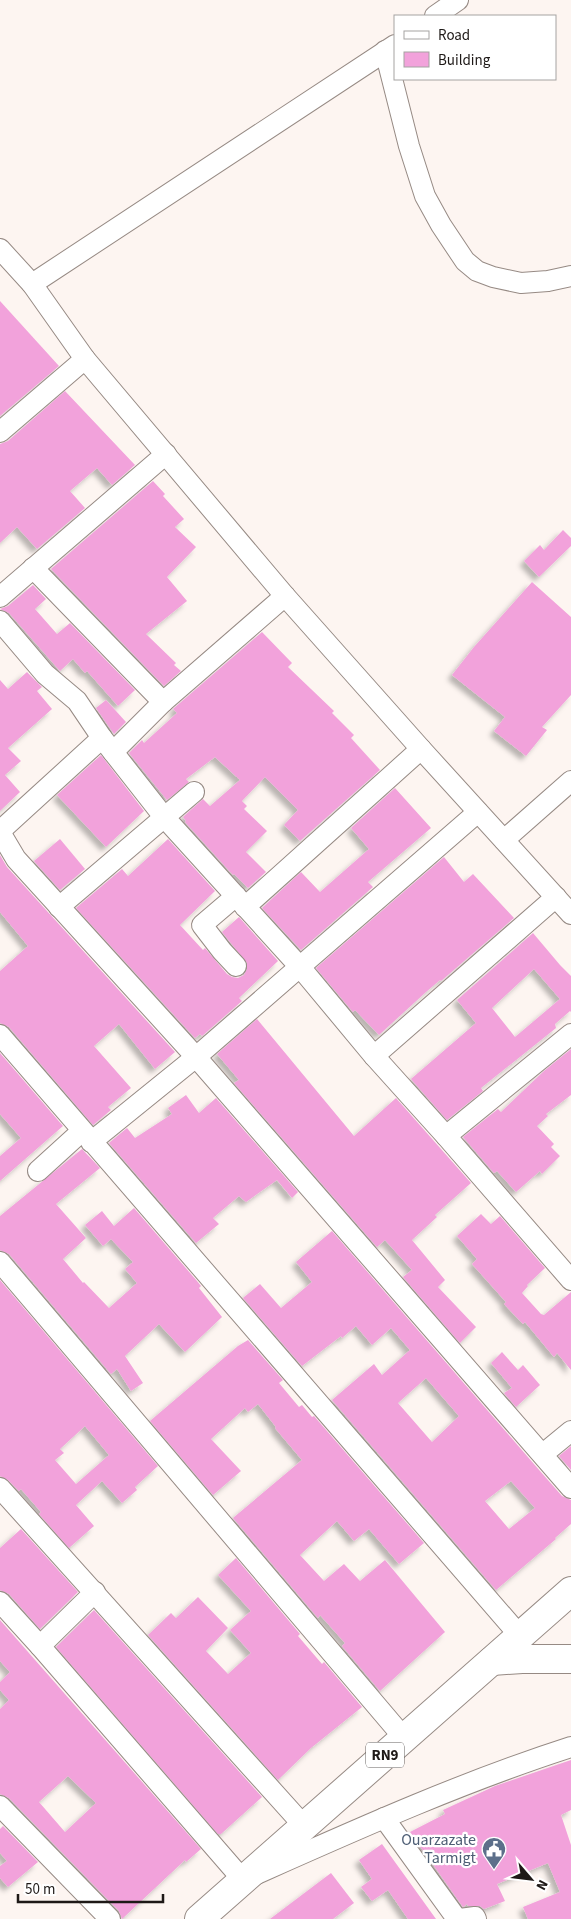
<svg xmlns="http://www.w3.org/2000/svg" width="571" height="1919" font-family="'Source Sans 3',sans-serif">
<defs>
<filter id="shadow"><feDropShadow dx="-4.5" dy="4.5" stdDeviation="2.5" flood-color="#0004"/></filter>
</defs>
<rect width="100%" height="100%" fill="#fdf5f1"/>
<g fill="#f2a2db" fill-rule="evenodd" filter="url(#shadow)">
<polygon points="0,301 59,366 0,416"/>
<polygon points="65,391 135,465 112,485 97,468 70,491 85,508 37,549 17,527 0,543 0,444 8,441"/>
<polygon points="153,481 165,494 163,496 184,519 175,527 196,547 167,577 187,601 146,634 176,663 174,665 181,671 164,686 51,569"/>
<polygon points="563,530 571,538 571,546 539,577 524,561 540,545 544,550"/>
<polygon points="532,582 571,617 571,695 542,727 547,730 526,756 494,731 505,717 452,675 474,647"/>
<polygon points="33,585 46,599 35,609 57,634 70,623 135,690 118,706 87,671 85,673 73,659 60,671 9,613 0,609 8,606"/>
<polygon points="262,632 292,663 288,667 334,711 332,713 354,735 351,738 380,770 300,841 284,825 298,810 265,777 242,801 247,806 244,809 267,831 246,852 266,872 248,888 234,874 233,875 185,822 186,821 183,817 203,799 210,806 240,780 215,757 186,779 189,782 167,800 129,753 142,740 144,743 177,713 173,709"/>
<polygon points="27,672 42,687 37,691 52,709 8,748 21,761 5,775 20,792 0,811 0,680 8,689"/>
<polygon points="106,700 126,722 114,734 96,708"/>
<polygon points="101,755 144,811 106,847 57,795"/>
<polygon points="395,788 431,828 368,882 373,887 301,950 262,908 301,872 320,892 369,849 351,828"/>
<polygon points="60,839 85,869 60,890 34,861"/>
<polygon points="168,839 215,891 180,925 203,950 205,948 227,974 232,977 238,978 244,975 247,969 247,963 222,932 239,917 278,961 239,998 242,1001 202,1036 200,1034 195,1038 76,908 122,869 128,876"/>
<polygon points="0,855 7,867 175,1052 155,1069 119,1024 94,1046 131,1088 108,1107 111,1110 93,1125 9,1027 0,1023 0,971 28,946 0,912"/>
<polygon points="444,857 464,882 473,874 514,918 441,981 440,980 426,992 379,1035 355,1010 353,1012 316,968"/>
<path d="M 533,933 L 560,965 L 571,976 L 571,1012 L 570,1011 L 555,1024 L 556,1028 L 481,1088 L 483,1091 L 447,1120 L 411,1079 L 476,1023 L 457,1000 ZM 534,969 L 560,999 L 515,1037 L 492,1008 Z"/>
<polygon points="257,1019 354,1136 396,1098 471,1183 435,1215 437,1217 412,1240 445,1280 438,1287 476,1327 460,1343 403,1277 412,1270 385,1240 377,1247 234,1083 239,1080 217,1054"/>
<polygon points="571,1049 571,1095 546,1114 548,1116 537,1126 554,1144 551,1147 560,1156 542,1174 540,1171 516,1192 497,1171 494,1173 463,1137 498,1109 501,1112 544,1071"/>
<polygon points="0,1053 63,1126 0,1181 0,1156 21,1138 0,1114"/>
<polygon points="186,1095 199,1113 216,1098 298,1192 292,1198 277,1180 246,1202 239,1196 213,1218 219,1224 196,1243 109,1143 127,1128 135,1138 172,1114 168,1108"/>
<polygon points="82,1149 100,1168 56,1204 86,1238 63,1259 83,1283 84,1282 109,1308 137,1283 125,1269 133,1262 111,1239 103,1246 85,1225 102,1211 114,1226 134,1208 197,1281 201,1286 199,1288 222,1317 185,1352 159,1324 125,1356 143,1383 131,1391 117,1369 111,1374 9,1254 0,1250 0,1216"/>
<polygon points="481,1214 491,1224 500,1216 545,1268 527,1285 528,1286 522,1293 541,1314 544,1315 571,1292 571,1370 557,1353 554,1357 525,1322 523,1324 504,1304 506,1302 472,1264 477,1259 457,1236"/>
<path d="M 332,1231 L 540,1471 L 562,1496 L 571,1500 L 571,1524 L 555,1538 L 556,1539 L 496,1590 L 332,1400 L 374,1364 L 382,1375 L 410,1350 L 391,1328 L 372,1345 L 356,1326 L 342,1338 L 341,1336 L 302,1366 L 243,1298 L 260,1284 L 281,1308 L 312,1282 L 296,1262 ZM 426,1378 L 459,1416 L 432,1442 L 398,1403 ZM 511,1481 L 535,1508 L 509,1529 L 485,1501 Z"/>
<path d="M 0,1280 L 158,1466 L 135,1487 L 137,1490 L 122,1503 L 102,1481 L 76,1505 L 94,1526 L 69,1548 L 39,1514 L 41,1512 L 21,1489 L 19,1491 L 8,1480 L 0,1476 ZM 85,1426 L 109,1455 L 76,1484 L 55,1460 L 64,1453 L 60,1449 Z"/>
<polygon points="248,1340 283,1380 279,1383 299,1407 302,1405 312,1417 314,1416 424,1543 399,1564 369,1529 354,1541 337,1521 300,1555 324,1581 344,1564 360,1581 385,1560 445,1632 380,1691 342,1646 345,1643 320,1615 318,1618 233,1518 302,1460 275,1428 276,1427 258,1404 248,1412 245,1408 211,1439 241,1471 213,1495 150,1421 238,1346"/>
<polygon points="502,1352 518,1370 523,1365 540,1385 516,1407 504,1393 512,1388 491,1363"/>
<polygon points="571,1446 571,1470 559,1456"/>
<polygon points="21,1529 78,1592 40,1629 9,1594 0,1590 0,1548"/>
<polygon points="236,1558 300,1634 298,1636 322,1664 324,1662 362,1707 311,1748 278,1780 148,1635 171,1613 176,1618 198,1597 228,1628 206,1651 228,1674 251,1653 230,1630 251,1611 218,1575"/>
<polygon points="94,1610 262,1797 221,1834 218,1834 56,1647"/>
<path d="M 0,1620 L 201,1849 L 186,1862 L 185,1860 L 122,1919 L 119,1911 L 9,1798 L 0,1794 L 0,1709 L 9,1700 L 0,1690 L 0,1682 L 10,1672 L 0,1661 ZM 68,1776 L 96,1803 L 65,1832 L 39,1802 Z"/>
<polygon points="571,1760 571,1810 561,1815 571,1845 571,1919 528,1919 523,1907 560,1892 548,1863 497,1884 505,1901 484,1909 480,1906 468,1906 467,1904 463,1907 410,1832 445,1814 443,1810 495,1786"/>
<polygon points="3,1826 38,1862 8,1887 0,1878 0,1866 7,1861 0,1853 0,1829"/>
<polygon points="382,1844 436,1919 408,1919 388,1890 372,1901 361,1887 372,1879 359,1860"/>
<polygon points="331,1873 354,1903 333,1919 270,1919"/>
</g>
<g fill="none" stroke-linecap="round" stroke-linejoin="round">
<g stroke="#968a84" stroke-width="22">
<g id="street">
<polyline points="435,16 458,0"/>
<polyline points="385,51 409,146 425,196 441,225 465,261 477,271 493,277 521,283 548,281 571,276"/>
<polyline points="0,249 32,284 85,359 285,596 421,749 571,914"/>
<polyline points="32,284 395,45"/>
<polyline points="0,432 85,359"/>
<polyline points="33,568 163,702"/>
<polyline points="0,597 166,454"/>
<polyline points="0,621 45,674 77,701 102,738"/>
<polyline points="113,752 163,702 285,596"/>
<polyline points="0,831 102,738 164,817 300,967 374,1056 446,1136 571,1280"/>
<polyline points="0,832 16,859 196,1057 571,1488"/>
<polyline points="504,840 571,781"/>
<polyline points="59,907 194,792"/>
<polyline points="245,907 421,749"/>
<polyline points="236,966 222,951 202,925 236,896"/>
<polyline points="0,1035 520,1636"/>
<polyline points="374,1056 556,897"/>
<polyline points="446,1136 571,1034"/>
<polyline points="91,1142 196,1057 478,812"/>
<polyline points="38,1171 82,1131"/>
<polyline points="0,1262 404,1738"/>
<polyline points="543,1454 571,1431"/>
<polyline points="0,1488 304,1826"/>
<path d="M 0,1602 L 40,1646 L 243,1880 C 351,1832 459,1783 571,1747"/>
<polyline points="40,1646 95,1592"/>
<polyline points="0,1806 110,1919"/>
<polyline points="384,1818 457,1919"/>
<polyline points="460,1919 475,1917 476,1919"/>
</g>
</g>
<g stroke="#968a84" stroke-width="30">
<g id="primary">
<polyline points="492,1661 522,1659 571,1659"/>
<polyline points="199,1919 571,1591"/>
</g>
</g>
<use href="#street" stroke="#fff" stroke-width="20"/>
<use href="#primary" stroke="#fff" stroke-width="28"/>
</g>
<defs>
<g id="civic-pin" transform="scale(1.25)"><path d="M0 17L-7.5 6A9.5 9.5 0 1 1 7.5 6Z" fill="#5c6f8a" stroke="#fff"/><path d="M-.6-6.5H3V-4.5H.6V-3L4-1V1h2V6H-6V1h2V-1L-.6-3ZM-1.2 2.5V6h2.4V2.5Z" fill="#fff"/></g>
</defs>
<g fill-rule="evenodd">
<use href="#civic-pin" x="494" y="1849"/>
</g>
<g text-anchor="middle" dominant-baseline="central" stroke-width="4.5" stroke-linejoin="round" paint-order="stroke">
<rect fill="#fff" stroke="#625e5d" stroke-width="1" x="366" y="1742.5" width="38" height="25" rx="4"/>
<g font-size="15" font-weight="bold" fill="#1e1917">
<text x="385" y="1755">RN9</text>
</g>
<g font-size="16" fill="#4e5e75" stroke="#fff" text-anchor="end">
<text x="476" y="1840">Ouarzazate<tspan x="476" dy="18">Tarmigt</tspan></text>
</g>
</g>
<rect x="394" y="15" width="162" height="65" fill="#ffffff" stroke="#a5a3a2"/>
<rect x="404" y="31" width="25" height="8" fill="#ffffff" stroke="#a5a3a2"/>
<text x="438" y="40" font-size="15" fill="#1e1917">Road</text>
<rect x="404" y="52" width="25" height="15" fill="#f2a2db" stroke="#a5a3a2"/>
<text x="438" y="65" font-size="15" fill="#1e1917">Building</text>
<g transform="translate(531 1879) rotate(118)" stroke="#ffffff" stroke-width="4" paint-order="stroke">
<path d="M0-4L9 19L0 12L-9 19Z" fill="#1e1917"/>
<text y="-8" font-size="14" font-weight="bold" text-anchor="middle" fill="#1e1917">N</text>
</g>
<path d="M18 1894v8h145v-8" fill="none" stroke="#1e1917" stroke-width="2.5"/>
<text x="25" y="1894" font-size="15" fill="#1e1917" stroke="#ffffff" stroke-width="4" paint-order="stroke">50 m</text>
</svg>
